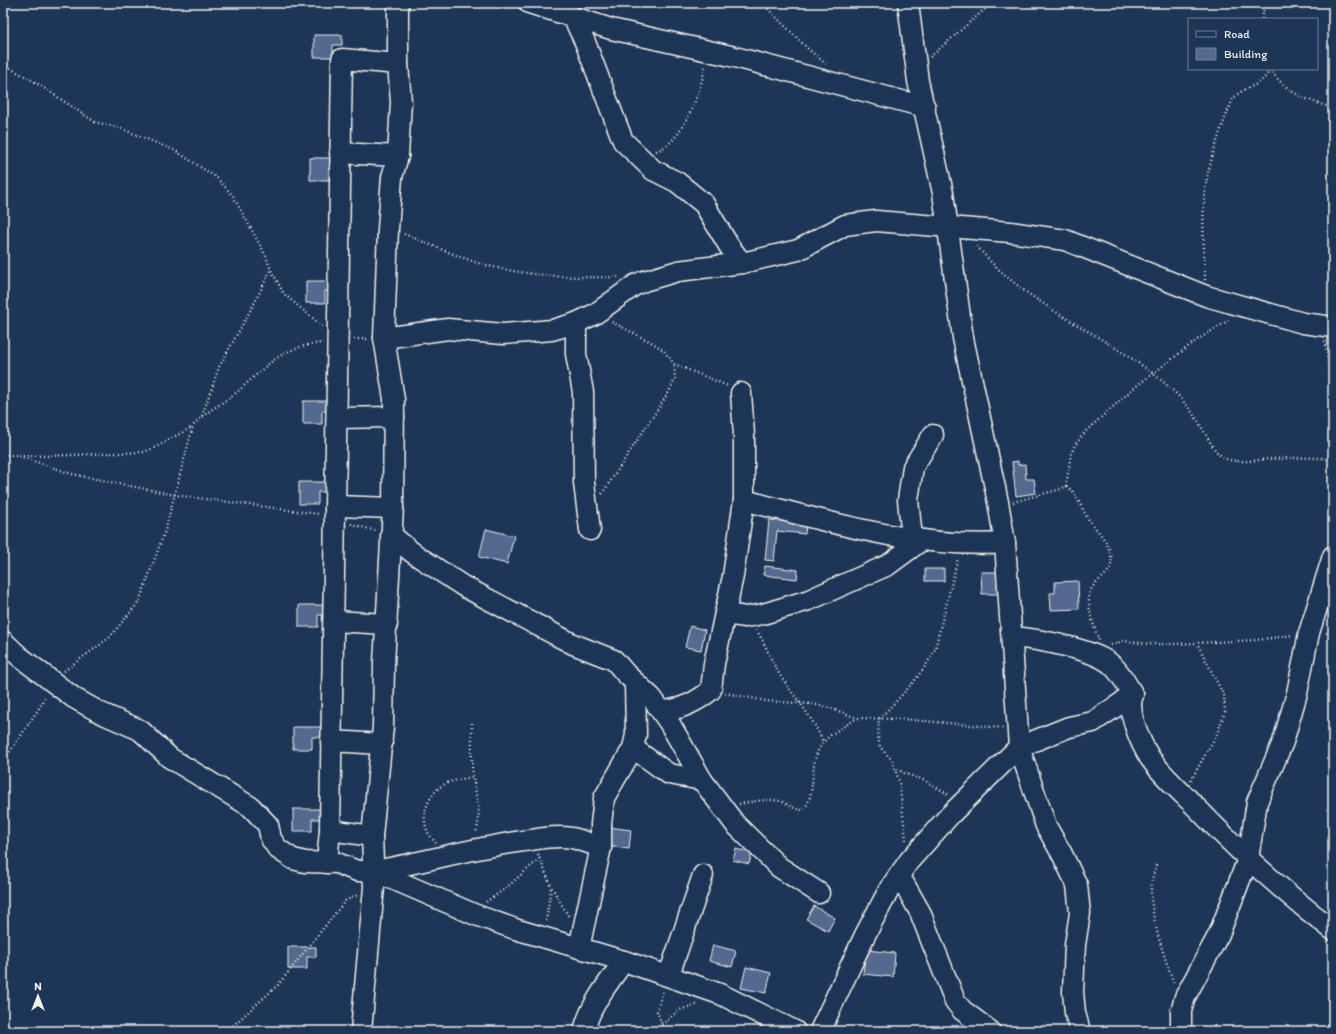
<svg xmlns="http://www.w3.org/2000/svg" width="1336" height="1034" font-family="Itim,sans-serif">
<rect width="100%" height="100%" fill="#1d3557"/>
<filter id="ink" filterUnits="userSpaceOnUse"><feTurbulence type="fractalNoise" baseFrequency=".025" numOctaves="2"/><feDisplacementMap in="SourceGraphic" scale="8" xChannelSelector="R" yChannelSelector="G"/><feConvolveMatrix kernelMatrix="1 2 1 2 8 2 1 2 1" color-interpolation-filters="sRGB"/></filter>
<g filter="url(#ink)">
<g fill="#536990" stroke="#f4f1e8">
<polygon points="314,35 342,35 342,45 333,45 333,57 314,57"/>
<polygon points="310,158 338,158 338,168 329,168 329,180 310,180"/>
<polygon points="306,281 334,281 334,291 325,291 325,303 306,303"/>
<polygon points="303,401 331,401 331,411 322,411 322,424 303,424"/>
<polygon points="1018,461 1018,465 1025,464 1026,479 1034,479 1036,493 1016,496 1012,462"/>
<polygon points="299,482 327,482 327,492 318,492 318,504 299,504"/>
<polygon points="769,520 806,523 805,534 777,531 774,561 765,560"/>
<polygon points="486,529 514,536 507,564 479,557"/>
<polygon points="765,566 798,570 797,579 763,575"/>
<rect x="925" y="569" width="19" height="12"/>
<polygon points="981,572 1000,572 1000,594 982,594"/>
<polygon points="1078,581 1079,609 1051,610 1050,593 1055,593 1055,582"/>
<polygon points="299,605 327,605 327,615 318,615 318,627 299,627"/>
<polygon points="690,626 705,630 701,650 685,647"/>
<polygon points="293,727 322,727 322,737 312,737 312,749 293,749"/>
<polygon points="293,809 322,809 322,819 312,819 312,831 293,831"/>
<polygon points="608,827 631,830 629,849 606,846"/>
<polygon points="736,849 752,853 749,864 733,860"/>
<polygon points="814,906 835,918 828,931 806,919"/>
<polygon points="713,945 736,951 732,967 709,961"/>
<polygon points="288,947 316,947 316,957 307,957 307,969 288,969"/>
<polygon points="866,950 895,953 893,977 863,974"/>
<polygon points="746,967 771,973 766,993 741,988"/>
</g>
<g fill="none" stroke-linecap="round" stroke-linejoin="round">
<g stroke="#f4f1e8" stroke-width="23">
<g id="minor">
<polyline points="529,3 611,29 731,56 925,107"/>
<polyline points="908,3 918,81 943,193 963,338 998,502 1005,543 1019,747 1046,826 1062,854 1077,885 1080,913 1075,945 1073,992 1075,1013 1080,1031"/>
<polyline points="573,17 585,42 623,141 653,170 677,182 704,204 729,246 742,263"/>
<polyline points="340,153 398,156"/>
<polyline points="576,323 576,354 583,392 584,483 590,530"/>
<polyline points="384,338 448,329 503,334 552,330 576,323 595,314 635,285 644,281 678,271 742,263 798,250 845,225 876,221 1010,232 1065,240 1206,296 1303,323 1333,327"/>
<polyline points="337,418 394,417"/>
<path d="M 744,500 C 829,522 917,549 1005,543"/>
<polyline points="336,506 393,508"/>
<polyline points="391,535 413,553 463,586 573,644 614,660 626,674 652,698 670,724 702,780 735,824 779,867 819,893"/>
<polyline points="912,538 908,500 913,467 933,435"/>
<polyline points="725,614 746,617 763,614 809,600 888,565 922,540"/>
<polyline points="334,621 387,624"/>
<path d="M 1012,637 C 1036,639 1095,649 1112,665 C 1121,673 1127,685 1133,695 C 1126,711 1141,744 1150,758 C 1162,775 1178,789 1193,804 C 1237,850 1283,892 1333,930"/>
<polyline points="3,641 20,657 74,698 101,713 140,730 170,758 251,807 268,825 271,839 278,849 293,859 305,862 337,863 357,871 374,871 476,915 515,929 624,961 720,994 795,1031"/>
<path d="M 662,711 C 679,710 697,702 711,690 L 714,664 L 733,576 L 744,500 L 744,435 L 741,393"/>
<polyline points="331,741 382,744"/>
<polyline points="633,748 669,774 702,780"/>
<polyline points="330,830 372,836"/>
<polyline points="327,863 330,830 342,59 398,64"/>
<path d="M 374,871 C 424,862 473,848 523,841 C 539,839 556,835 572,838 C 581,840 591,844 601,847"/>
<polyline points="899,875 920,912 955,1001 962,1010 990,1031"/>
<polyline points="579,948 601,847 601,824 604,798 633,748 636,735 635,683"/>
<polyline points="669,975 703,875"/>
<polyline points="361,1031 374,887 372,836 383,727 384,663 393,508 394,399 384,338 388,229 392,177 398,156 401,102 398,64 398,3"/>
<path d="M 584,1031 C 590,1005 609,982 624,961"/>
<polyline points="820,1031 865,935 890,888 909,861 949,816 1019,747 1069,727 1093,722 1133,695"/>
<polyline points="1181,1031 1181,1011 1185,997 1219,934 1248,859 1257,802 1283,742 1297,693 1309,633 1333,556"/>
</g>
</g>
<g stroke="#f4f1e8" stroke-width="2.5" stroke-dasharray="1 3" stroke-linecap="butt">
<polyline points="762,3 807,48 826,64"/>
<polyline points="1262,19 1265,3"/>
<polyline points="930,57 992,3"/>
<polyline points="3,64 35,82 95,122 120,128 176,151 217,178 233,196 266,256 271,270 284,294 322,326"/>
<path d="M 1270,69 C 1286,93 1306,100 1333,108"/>
<path d="M 656,151 C 683,143 701,91 705,66"/>
<path d="M 404,234 C 427,243 451,254 475,262 C 520,276 571,278 618,277"/>
<path d="M 977,246 C 1027,309 1110,334 1169,387 C 1180,396 1190,409 1198,421 C 1204,431 1215,454 1224,458 C 1237,464 1256,460 1269,459 C 1291,458 1312,457 1333,459"/>
<path d="M 1205,280 C 1204,246 1201,211 1207,178 C 1212,153 1223,122 1233,99 C 1245,84 1260,90 1270,69"/>
<polyline points="612,322 653,343 664,351 674,364 728,386"/>
<polyline points="354,339 369,339"/>
<polyline points="1325,341 1333,396"/>
<polyline points="202,416 219,367 256,300 270,271"/>
<polyline points="3,455 47,456 144,452 154,448 192,427"/>
<polyline points="19,456 72,474 175,495 319,514"/>
<polyline points="1066,486 1071,454 1075,445 1086,431 1135,387 1197,340 1229,320"/>
<polyline points="602,494 669,392 675,379 674,364"/>
<path d="M 1013,502 L 1061,489 L 1066,486 L 1072,490 C 1078,499 1082,508 1087,517 C 1095,529 1109,541 1111,556 C 1115,575 1095,578 1090,592 C 1086,606 1094,627 1099,640"/>
<polyline points="351,524 377,531"/>
<path d="M 756,630 C 766,643 769,658 778,672 C 793,696 812,715 823,742"/>
<polyline points="1326,633 1333,633"/>
<polyline points="1111,645 1123,641 1150,644 1175,644 1257,640 1293,635"/>
<path d="M 64,671 L 109,638 L 139,602 L 165,531 L 193,426 C 204,413 218,406 232,396 C 265,370 276,347 323,343"/>
<polyline points="725,693 766,701 813,704 830,708 857,718 902,719 1003,728"/>
<path d="M 472,723 C 472,741 471,760 473,777 C 476,799 482,809 476,833"/>
<polyline points="3,762 38,710 46,696"/>
<polyline points="897,769 906,774 924,780 949,795"/>
<polyline points="1191,780 1217,734 1225,712 1224,696 1197,643"/>
<path d="M 739,804 C 752,802 766,798 780,801 C 788,803 793,810 803,810 C 818,794 807,765 822,744 C 830,733 845,726 856,719"/>
<path d="M 906,840 L 899,781 L 892,760 L 880,747 L 878,737 L 879,719 C 900,697 922,676 935,649 L 958,558"/>
<path d="M 436,843 C 433,839 428,834 427,830 C 420,814 430,791 445,784 C 453,780 464,779 473,777"/>
<polyline points="538,854 551,886 569,917"/>
<path d="M 1156,865 C 1154,873 1151,881 1151,890 C 1151,921 1164,955 1174,984"/>
<polyline points="486,902 506,888 539,859"/>
<polyline points="546,921 551,887"/>
<polyline points="662,1025 679,1010 699,1004"/>
<polyline points="227,1031 278,985 345,901 358,895"/>
<polyline points="661,1031 662,1025 657,1011 663,991"/>
</g>
<use href="#minor" stroke="#1d3557" stroke-width="20"/>
</g>
</g>
<rect width="1336" height="1034" fill="none" stroke="#1d3557" stroke-width="16"/>
<rect x="8" y="8" width="1320" height="1018" fill="none" stroke="#f4f1e8" stroke-width="1.5" filter="url(#ink)"/>
<rect x="1188" y="18" width="130" height="52" fill="#1d3557" stroke="#738091"/>
<rect x="1196" y="31" width="20" height="6" fill="#1d3557" stroke="#738091"/>
<text x="1224" y="38" font-size="12" fill="#f4f1e8">Road</text>
<rect x="1196" y="48" width="20" height="12" fill="#536990" stroke="#738091"/>
<text x="1224" y="58" font-size="12" fill="#f4f1e8">Building</text>
<g transform="translate(38 996)" stroke="#1d3557" stroke-width="3" paint-order="stroke">
<path d="M0-3L7 15L0 10L-7 15Z" fill="#f4f1e8"/>
<text y="-6" font-size="11" font-weight="bold" text-anchor="middle" fill="#f4f1e8">N</text>
</g>
</svg>
